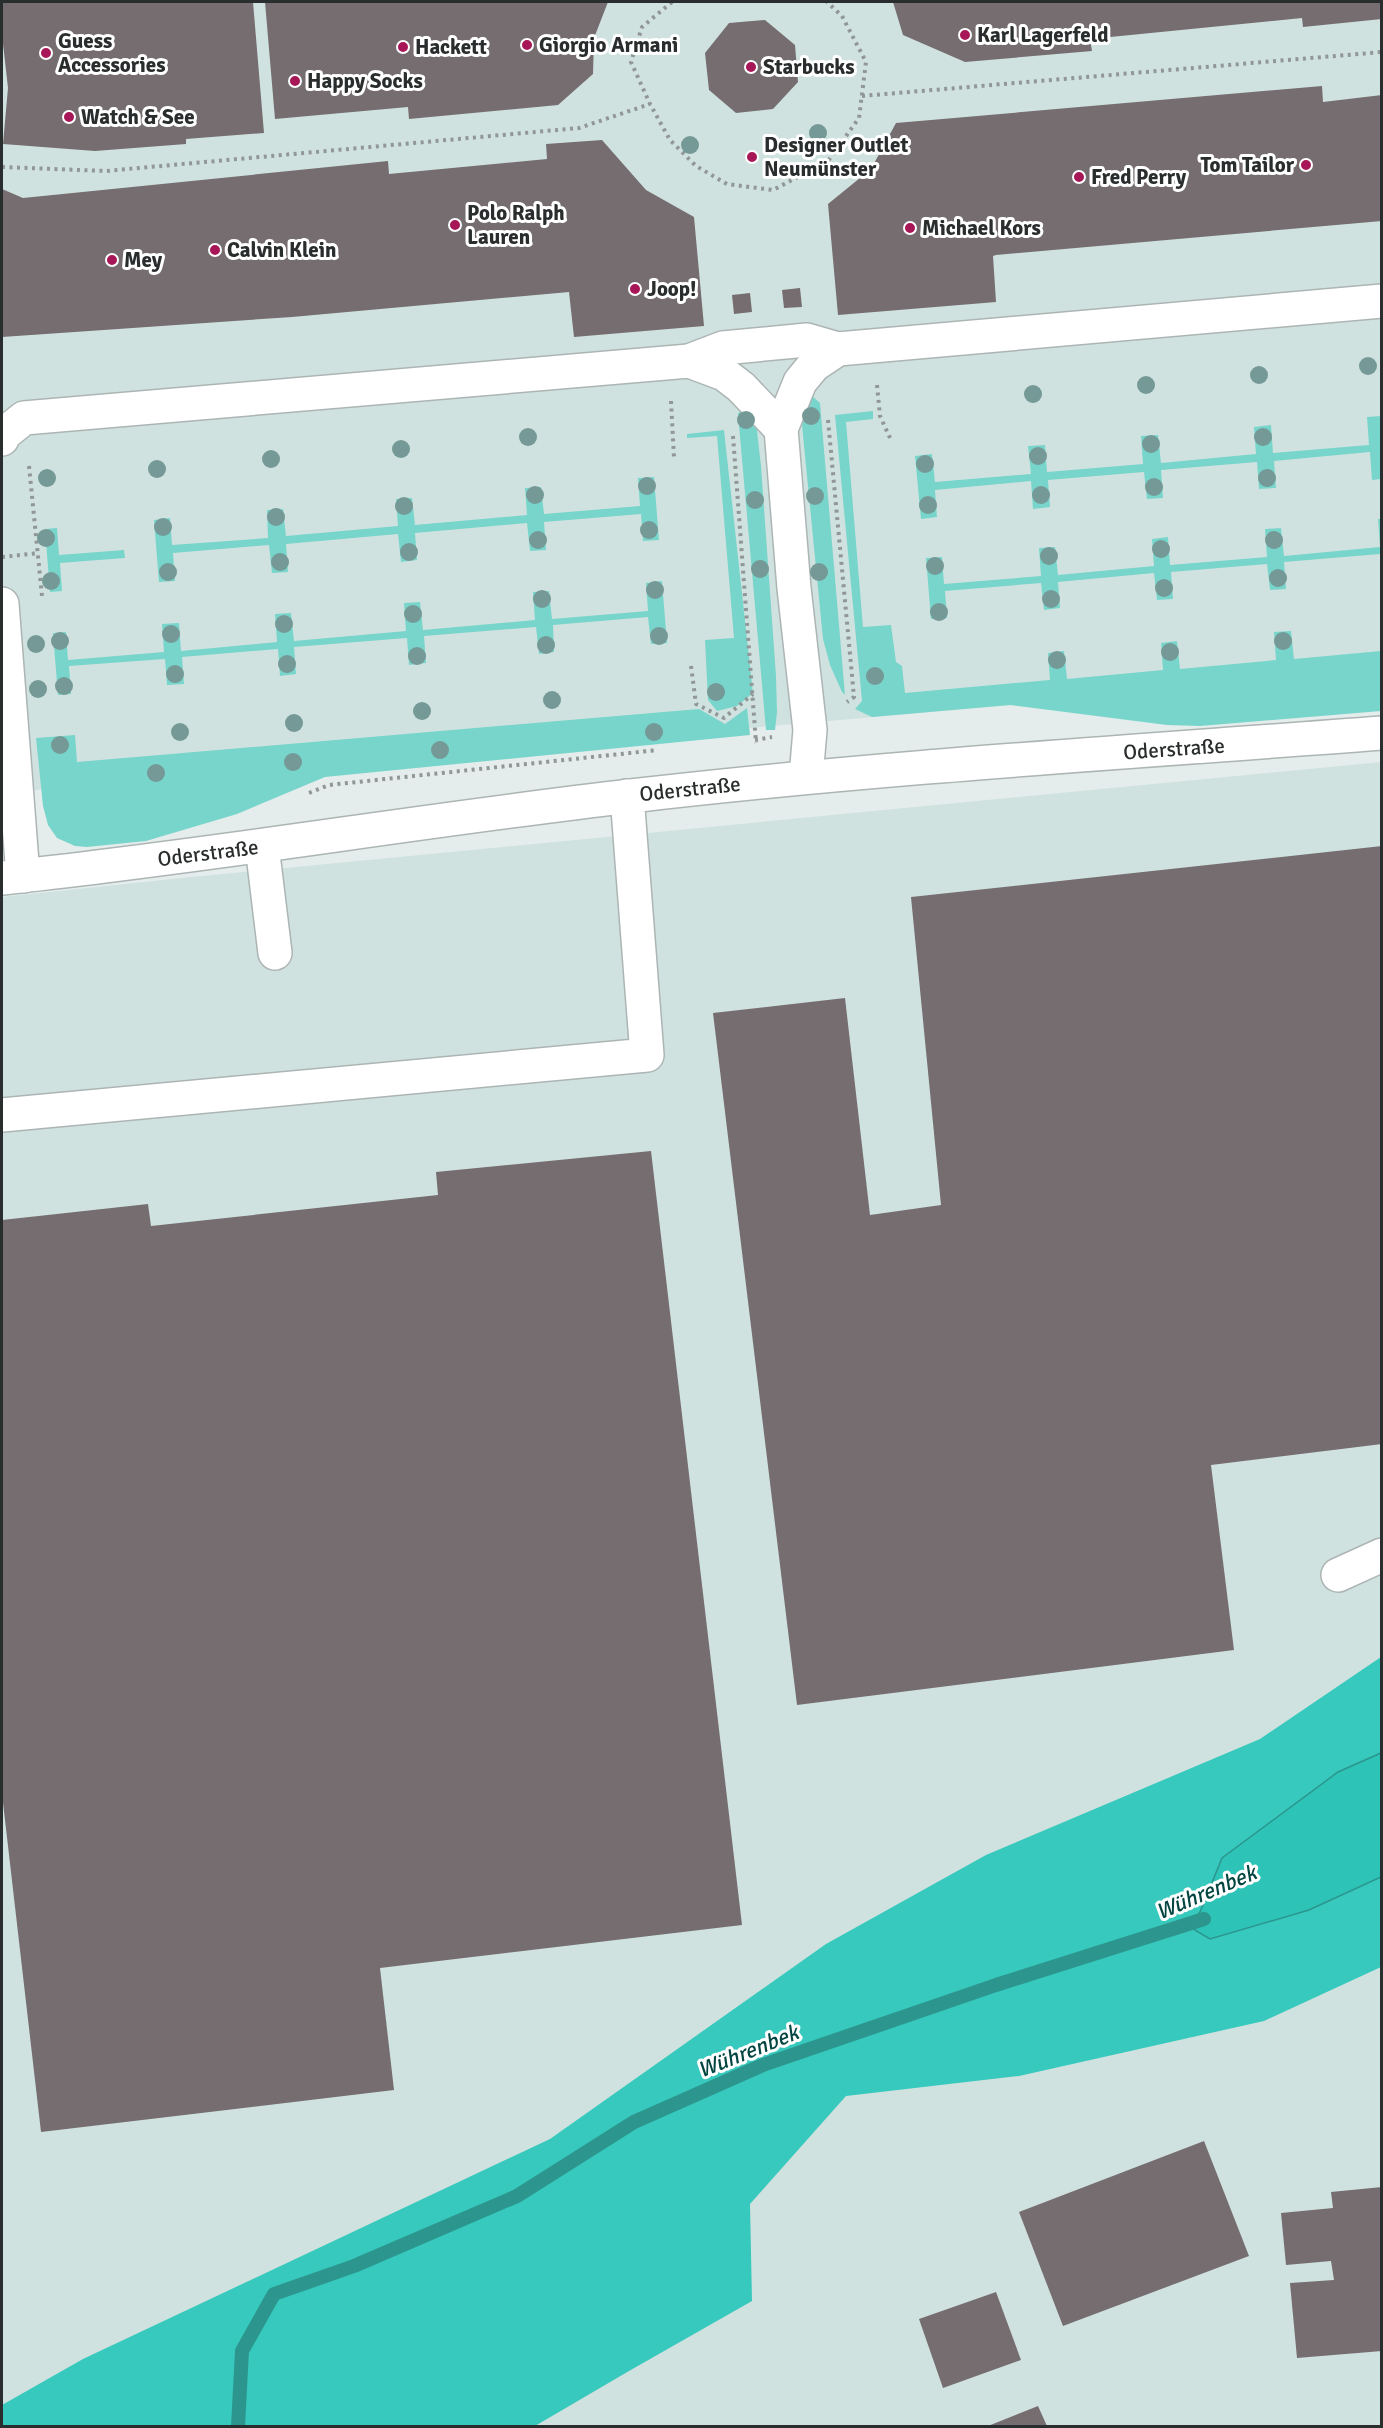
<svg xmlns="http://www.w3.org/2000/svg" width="1383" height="2428" font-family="Signika,sans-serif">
<rect width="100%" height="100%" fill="#e4edec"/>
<g fill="#d0e2df">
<polygon points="2,2 1381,2 1381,673 2,793"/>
<polygon points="1381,762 1381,2426 2,2426 2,897 181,878"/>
</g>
<g fill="#78d5cb">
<polygon points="812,396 820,403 845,695 842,692 830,665 823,639 802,425"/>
<polygon points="747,403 756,422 761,466 776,676 777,712 775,730 766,730 738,414"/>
<polygon points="873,411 873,419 846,422 863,627 891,625 896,662 902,666 905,693 1050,680 1048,653 1064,651 1067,679 1163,670 1161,643 1177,641 1180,669 1276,660 1274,632 1291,631 1294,659 1381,651 1381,711 1200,726 1167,725 1010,705 872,717 855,709 862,701 835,415"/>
<polygon points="1381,416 1381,479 1372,480 1370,452 1274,461 1276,488 1259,489 1257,462 1161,470 1163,498 1147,499 1144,472 1048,480 1050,507 1033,509 1031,481 935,490 937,517 921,519 915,456 932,454 935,482 1031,474 1028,446 1045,445 1047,472 1143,464 1141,436 1158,435 1161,463 1256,454 1254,427 1271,425 1273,453 1369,445 1367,417"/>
<polygon points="724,430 753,693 737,706 717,711 708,700 705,640 734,638 717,436 687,438 687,434"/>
<polygon points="654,477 659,540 643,541 641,514 544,522 546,550 530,551 527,523 415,533 417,560 401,562 398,534 286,544 288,572 272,573 269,545 173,553 175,581 159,582 154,520 170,518 172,545 268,538 267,510 283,509 286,536 398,526 396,499 412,498 415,525 527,515 525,488 541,487 544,514 640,506 638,478"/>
<polygon points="1378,519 1381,519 1381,566 1380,554 1284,562 1286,589 1270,590 1267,564 1171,572 1173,599 1157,600 1154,573 1058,582 1060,608 1044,610 1041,583 945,591 947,618 931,619 926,558 942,557 944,584 1041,576 1039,548 1055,547 1058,575 1154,566 1152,539 1168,537 1170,565 1267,557 1265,529 1281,528 1284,556 1380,547"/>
<polygon points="57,528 59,555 124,550 125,558 60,563 62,591 50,592 45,529"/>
<polygon points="662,581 667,643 651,644 648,617 553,625 554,652 539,654 536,627 424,636 426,663 409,665 407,638 294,647 296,674 280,676 278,649 182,657 184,684 167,685 165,659 69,666 71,694 58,695 53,633 66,632 68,660 164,652 162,624 179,623 181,651 277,642 275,614 291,613 294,641 406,631 404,603 420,602 423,630 535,620 533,592 549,591 552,619 648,611 646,583"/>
<polygon points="747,708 750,735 325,777 237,814 146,841 87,847 75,846 57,838 48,825 43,806 36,738 75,735 77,762 699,709 725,724"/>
</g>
<polygon fill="#37c9bd" points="1381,1657 1381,1967 1264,2021 1019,2076 846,2096 750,2204 752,2301 629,2371 535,2426 2,2426 2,2405 83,2359 550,2139 826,1944 986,1855 1260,1739"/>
<polygon fill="#2dc3b7" stroke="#2c968e" stroke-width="1.5" points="1381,1753 1381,1877 1309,1910 1210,1939 1188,1926 1200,1912 1222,1858 1338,1772"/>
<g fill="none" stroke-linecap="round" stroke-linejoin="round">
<polyline stroke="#2c968e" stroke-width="14" points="238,2426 242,2351 274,2294 354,2266 517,2196 634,2122 763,2065 996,1985 1204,1919"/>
</g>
<g fill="#756d6f">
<polygon points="2,2 253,2 264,133 186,139 186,144 95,151 3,144 8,88 2,35"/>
<polygon points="265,2 608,2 594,38 593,74 558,105 409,119 408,107 275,119"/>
<polygon points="893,2 1382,2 1382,19 1303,27 1302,18 1090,39 1092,51 965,62 903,35"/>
<polygon points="765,20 795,45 798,82 773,109 736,113 709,90 705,53 729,23"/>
<polygon points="1322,86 1323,102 1382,95 1382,221 996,255 993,256 996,302 838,315 828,204 871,169 896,123"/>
<polygon points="602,140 646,190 694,217 704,326 574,337 569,292 292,317 2,337 2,189 23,198 388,161 389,174 547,159 546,144"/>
<polygon points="800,288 802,307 784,308 782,290"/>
<polygon points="750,293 752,312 734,314 732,295"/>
<polygon points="1382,846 1382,1444 1211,1465 1234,1650 797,1705 713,1013 845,998 870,1215 941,1205 911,897"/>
<polygon points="651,1151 742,1925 380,1968 394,2090 41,2132 2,1794 2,1220 148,1204 151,1226 438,1195 436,1172"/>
<polygon points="1204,2141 1249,2256 1063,2326 1019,2212"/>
<polygon points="1382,2187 1382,2351 1297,2358 1290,2283 1334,2280 1331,2261 1286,2265 1281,2213 1333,2208 1331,2192"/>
<polygon points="996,2292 1021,2360 943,2388 919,2319"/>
<polygon points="1038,2406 1047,2426 988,2426"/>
</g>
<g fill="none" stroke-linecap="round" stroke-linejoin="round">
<g stroke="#acb5b4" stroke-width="36">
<g id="minor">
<polyline points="689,361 724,374 741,387 781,429"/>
<polyline points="2,439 4,434 24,418 689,361 723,348 807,340 838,349 1382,301"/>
<polyline points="2,604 23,876"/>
<polyline points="806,777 810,730 794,588 781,429 800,382 814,365 838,349"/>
<polyline points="262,846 275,953"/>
<path d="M 2,878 C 212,856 421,820 631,796 C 880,767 1131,752 1382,733"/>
<polyline points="2,1115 647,1055 627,796"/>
<polyline points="1338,1575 1382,1555"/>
</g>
</g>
<g stroke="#909796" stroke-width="4" stroke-dasharray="3 4.5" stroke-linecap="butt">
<polyline points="672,2 642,27 631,62 650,104 670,140 696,166 727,184 773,190 828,161 859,118 866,62 842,16 827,2"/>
<polyline points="862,96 1382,52"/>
<polyline points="2,167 106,171 579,128 650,104"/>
<polyline points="877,385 880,416 890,438"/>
<polyline points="671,401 674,458"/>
<polyline points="828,420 854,697 847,702"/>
<polyline points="733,436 756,743"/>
<polyline points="29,466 42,596"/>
<polyline points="2,557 39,553"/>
<polyline points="691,666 696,704 724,718 753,694"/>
<polyline points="755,740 772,737"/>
<polyline points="309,793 329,785 658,750"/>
</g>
<use href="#minor" stroke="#fff" stroke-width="33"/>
</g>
<g fill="#749996">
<circle cx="818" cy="133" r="9"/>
<circle cx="690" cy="145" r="9"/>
<circle cx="1368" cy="366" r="9"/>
<circle cx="1259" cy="375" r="9"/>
<circle cx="1146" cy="385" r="9"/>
<circle cx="1033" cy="394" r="9"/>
<circle cx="811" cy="416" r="9"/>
<circle cx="746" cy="420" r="9"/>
<circle cx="528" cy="437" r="9"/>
<circle cx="1263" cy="437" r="9"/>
<circle cx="1151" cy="444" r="9"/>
<circle cx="401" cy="449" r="9"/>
<circle cx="1038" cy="456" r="9"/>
<circle cx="271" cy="459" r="9"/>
<circle cx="925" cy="464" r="9"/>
<circle cx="157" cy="469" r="9"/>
<circle cx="47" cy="478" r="9"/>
<circle cx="1267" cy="478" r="9"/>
<circle cx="647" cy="486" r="9"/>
<circle cx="1154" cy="487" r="9"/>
<circle cx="535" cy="495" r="9"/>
<circle cx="1041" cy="495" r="9"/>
<circle cx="815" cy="496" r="9"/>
<circle cx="755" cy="500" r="9"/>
<circle cx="928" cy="505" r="9"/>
<circle cx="404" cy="506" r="9"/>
<circle cx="276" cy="517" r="9"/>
<circle cx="163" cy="527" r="9"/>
<circle cx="649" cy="530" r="9"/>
<circle cx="46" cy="538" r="9"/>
<circle cx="538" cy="540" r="9"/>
<circle cx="1274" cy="540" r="9"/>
<circle cx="1161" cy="549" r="9"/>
<circle cx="409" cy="552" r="9"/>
<circle cx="1049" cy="556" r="9"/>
<circle cx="280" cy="562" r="9"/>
<circle cx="935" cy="566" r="9"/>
<circle cx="760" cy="569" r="9"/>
<circle cx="168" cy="572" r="9"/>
<circle cx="819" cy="572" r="9"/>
<circle cx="1278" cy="578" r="9"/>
<circle cx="51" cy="581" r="9"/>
<circle cx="1164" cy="588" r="9"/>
<circle cx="655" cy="590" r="9"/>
<circle cx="542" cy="599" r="9"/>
<circle cx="1051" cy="599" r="9"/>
<circle cx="939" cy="612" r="9"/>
<circle cx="413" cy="614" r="9"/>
<circle cx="284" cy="624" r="9"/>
<circle cx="171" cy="634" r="9"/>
<circle cx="659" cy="636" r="9"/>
<circle cx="60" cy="641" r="9"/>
<circle cx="1283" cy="641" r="9"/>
<circle cx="36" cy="644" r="9"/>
<circle cx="546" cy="645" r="9"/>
<circle cx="1170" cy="652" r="9"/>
<circle cx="417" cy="656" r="9"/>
<circle cx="1057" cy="660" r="9"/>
<circle cx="287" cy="664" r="9"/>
<circle cx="175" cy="674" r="9"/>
<circle cx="875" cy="676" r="9"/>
<circle cx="64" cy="686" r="9"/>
<circle cx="38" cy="689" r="9"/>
<circle cx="716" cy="692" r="9"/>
<circle cx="552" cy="700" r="9"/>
<circle cx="422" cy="711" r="9"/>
<circle cx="294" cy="723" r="9"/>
<circle cx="180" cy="732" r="9"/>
<circle cx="654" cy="732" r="9"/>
<circle cx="60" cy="745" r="9"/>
<circle cx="440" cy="750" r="9"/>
<circle cx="293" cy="762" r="9"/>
<circle cx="156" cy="773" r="9"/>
</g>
<g fill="#a71757" stroke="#fff" stroke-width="2">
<circle cx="965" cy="35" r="6"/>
<circle cx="527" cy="45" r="6"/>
<circle cx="403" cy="47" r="6"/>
<circle cx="46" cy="53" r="6"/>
<circle cx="751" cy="67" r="6"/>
<circle cx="295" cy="81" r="6"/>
<circle cx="69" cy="117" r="6"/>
<circle cx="752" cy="157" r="6"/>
<circle cx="1306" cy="165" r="6"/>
<circle cx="1079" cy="177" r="6"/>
<circle cx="455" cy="225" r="6"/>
<circle cx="910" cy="228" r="6"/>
<circle cx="215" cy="250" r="6"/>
<circle cx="112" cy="260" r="6"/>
<circle cx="635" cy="289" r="6"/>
</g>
<g text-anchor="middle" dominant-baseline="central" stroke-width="6" stroke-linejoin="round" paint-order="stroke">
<g font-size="21" font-weight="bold" fill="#2a2d2d" stroke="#fff" text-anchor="start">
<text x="977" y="35">Karl Lagerfeld</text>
<text x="58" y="41">Guess<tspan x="58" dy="24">Accessories</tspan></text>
<text x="539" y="45">Giorgio Armani</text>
<text x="415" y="47">Hackett</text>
<text x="763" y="67">Starbucks</text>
<text x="307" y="81">Happy Socks</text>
<text x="81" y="117">Watch &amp; See</text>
<text x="764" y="145">Designer Outlet<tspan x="764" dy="24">Neumünster</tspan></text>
<text x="1294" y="165" text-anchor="end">Tom Tailor</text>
<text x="1091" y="177">Fred Perry</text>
<text x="467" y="213">Polo Ralph<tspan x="467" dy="24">Lauren</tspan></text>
<text x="922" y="228">Michael Kors</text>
<text x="227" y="250">Calvin Klein</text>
<text x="124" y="260">Mey</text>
<text x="647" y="289">Joop!</text>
</g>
<g font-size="21" fill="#2a2d2d" stroke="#fff">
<text transform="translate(1174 749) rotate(-4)">Oderstraße</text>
<text transform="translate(690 789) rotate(-6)">Oderstraße</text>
<text transform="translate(208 853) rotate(-7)">Oderstraße</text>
</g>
<g font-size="22" font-style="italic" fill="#034540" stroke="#fff">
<text transform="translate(1206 1892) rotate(-23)">Wührenbek</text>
<text transform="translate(748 2051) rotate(-22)">Wührenbek</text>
</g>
</g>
<rect width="1383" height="2428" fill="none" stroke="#2a2d2d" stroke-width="6"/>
</svg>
